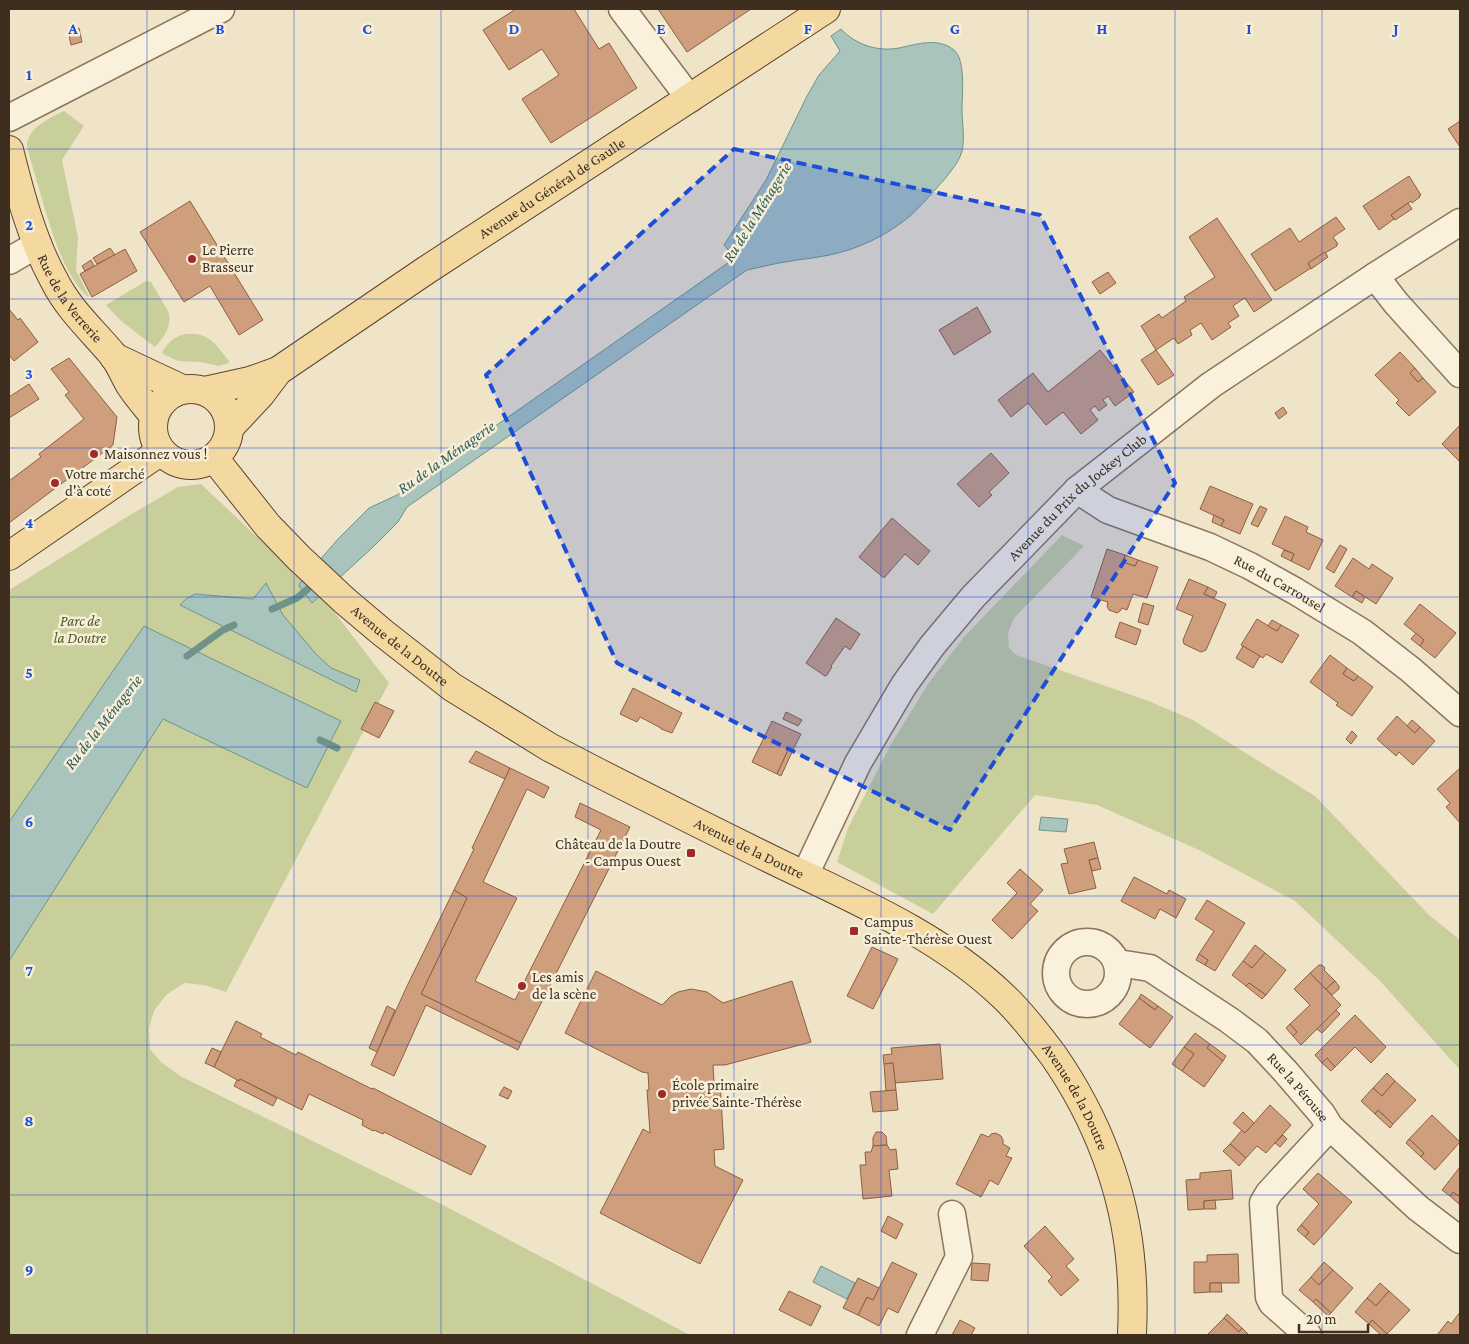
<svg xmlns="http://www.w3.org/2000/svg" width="1469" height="1344" font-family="'Crimson Pro',serif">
<rect width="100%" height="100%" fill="#f0e4c8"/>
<g fill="#c9cf9b">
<path d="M 64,111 L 84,126 L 62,160 L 78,237 L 76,270 L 89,296 L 88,297 C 61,274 47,215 37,182 C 34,170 29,157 27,145 C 28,127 50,118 64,111 Z"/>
<path d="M 146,281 L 151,282 L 168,311 C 173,325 164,337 155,347 L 121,321 L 106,305 Z"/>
<path d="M 186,334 C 210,332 216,345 229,361 L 229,363 L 219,366 L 200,362 L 178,361 L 163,354 L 162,352 C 169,342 174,336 186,334 Z"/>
<polygon points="201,484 328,604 389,683 226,992 204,985 184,983 166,995 154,1011 149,1028 150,1049 161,1062 180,1076 441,1204 690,1335 9,1335 9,590 130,515 178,487"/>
<polygon points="1062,535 1084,546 1014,618 1008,633 1009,648 1016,655 1146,700 1191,719 1315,796 1429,915 1460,940 1460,1070 1380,981 1295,901 1199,850 1097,805 1035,795 933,914 837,862 848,828 890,746 928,684 964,637"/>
</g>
<g fill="#a9c4bc" stroke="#6f938a">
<path d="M 841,29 C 856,45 878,52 899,48 C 918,44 938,37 954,50 C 966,60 962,95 962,109 C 962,123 965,137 962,151 C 959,164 943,181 934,191 C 924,202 914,214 901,223 C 877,241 847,253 818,257 C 809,259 800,259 791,261 C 776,263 762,267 747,270 L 407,507 L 398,522 L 373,547 L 312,603 L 299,586 L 300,583 L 338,539 L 369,508 L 397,495 L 735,258 L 724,245 L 766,180 L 807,96 L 819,75 L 840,51 L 831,36 Z"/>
<polygon points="266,583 283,615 316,654 331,668 360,680 356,692 180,605 186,599 195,594 253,599"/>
<polygon points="144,626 341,721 307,788 163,719 9,961 9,822"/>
<polygon points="1041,817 1068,819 1066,832 1039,830"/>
<polygon points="821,1266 855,1283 847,1299 813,1282"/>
</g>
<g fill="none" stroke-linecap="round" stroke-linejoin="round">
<g stroke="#6f938a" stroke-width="7">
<polyline points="272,609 297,598 310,587"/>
<polyline points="187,656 223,630 234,625"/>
<polyline points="320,740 337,748"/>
</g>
</g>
<g fill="#cf9f7d" stroke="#8d5f41">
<polygon points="516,9 574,9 599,49 609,43 637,88 551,143 522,99 559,75 542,49 509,70 483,30"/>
<polygon points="658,9 751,9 687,52"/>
<polygon points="79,28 82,42 71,45 68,31"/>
<polygon points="1460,121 1460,147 1448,129"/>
<polygon points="1409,176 1421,195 1419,196 1420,197 1412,203 1411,201 1391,215 1394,219 1379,230 1363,206"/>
<polygon points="190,201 263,320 239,335 210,286 184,302 140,232"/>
<polygon points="1408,203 1412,209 1395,220 1391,215"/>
<polygon points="1336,217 1345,229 1333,237 1338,244 1336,245 1337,246 1308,263 1311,268 1275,291 1251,254 1290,228 1299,242"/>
<polygon points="1217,218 1272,300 1254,312 1245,298 1243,299 1233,306 1239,316 1228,323 1231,327 1212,340 1201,323 1190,330 1192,335 1178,344 1174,338 1156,350 1141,326 1159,314 1162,318 1186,301 1184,297 1215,277 1189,237"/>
<polygon points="110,248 115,255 97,264 93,258"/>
<polygon points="125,249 137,271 92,297 80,274"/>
<polygon points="1325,252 1328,257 1311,269 1308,263"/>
<polygon points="91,260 94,266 85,271 82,266"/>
<polygon points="1108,272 1116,283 1100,294 1092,282"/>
<polygon points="977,307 991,332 954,355 939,330"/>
<polygon points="9,309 18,320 20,318 38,342 14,361 9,355"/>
<polygon points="1100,350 1134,392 1115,406 1108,396 1103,400 1107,405 1099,411 1095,406 1090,410 1098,420 1081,434 1063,412 1046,425 1028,403 1011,417 998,400 1033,373 1048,392"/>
<polygon points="1156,350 1174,375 1158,385 1141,360"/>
<polygon points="1400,352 1415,368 1410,373 1418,382 1423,378 1436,392 1409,416 1396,403 1399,400 1375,375"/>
<polygon points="69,358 117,417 113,445 9,523 9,481 41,457 39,454 84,419 65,395 69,392 51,369"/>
<polygon points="1415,368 1423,378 1418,382 1410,373"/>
<polygon points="29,384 39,399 9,418 9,397"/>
<polygon points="1283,407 1287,413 1279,419 1275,413"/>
<polygon points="1459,426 1460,427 1460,462 1442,444"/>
<polygon points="991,453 1009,473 989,492 992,495 979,507 957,484"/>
<polygon points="1210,486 1253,504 1240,534 1221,526 1224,520 1200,509"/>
<polygon points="1260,506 1267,509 1258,527 1251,524"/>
<polygon points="1214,515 1224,520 1221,526 1212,522"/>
<polygon points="1285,516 1308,527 1306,532 1323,540 1309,570 1291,561 1294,554 1272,544"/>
<polygon points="892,518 930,551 918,565 905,554 884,578 859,557"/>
<polygon points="1340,545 1347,549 1334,573 1326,568"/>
<polygon points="1107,549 1125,555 1123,562 1135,566 1138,560 1158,567 1147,598 1133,594 1127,610 1122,608 1120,611 1117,613 1109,610 1107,606 1108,602 1091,597"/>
<polygon points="1284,550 1294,554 1291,561 1281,556"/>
<polygon points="1125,555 1138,560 1135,566 1123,562"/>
<polygon points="1353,558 1369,569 1372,564 1393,578 1376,604 1356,591 1352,597 1335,586"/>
<polygon points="1189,579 1208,587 1204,594 1226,604 1206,650 1201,652 1184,644 1183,640 1193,616 1176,609"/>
<polygon points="1208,587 1217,592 1214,598 1204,594"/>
<polygon points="1356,591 1365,597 1362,603 1352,597"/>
<polygon points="1143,603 1154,606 1148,625 1138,622"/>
<polygon points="1420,604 1456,633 1435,658 1420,646 1424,640 1404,624"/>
<polygon points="836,618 860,634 850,650 845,646 831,666 832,667 827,675 825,676 806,663"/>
<polygon points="1257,619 1277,631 1281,625 1299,635 1282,663 1266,654 1263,658 1241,645"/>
<polygon points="1272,620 1281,625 1277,631 1268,626"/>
<polygon points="1120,622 1141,630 1136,645 1115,637"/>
<polygon points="1416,633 1424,640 1420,646 1411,639"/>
<polygon points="1243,646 1260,656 1253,668 1236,658"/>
<polygon points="1330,655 1347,668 1343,674 1354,681 1358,676 1373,687 1352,716 1336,705 1338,703 1310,682"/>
<polygon points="1347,668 1358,676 1354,681 1343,674"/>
<polygon points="633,688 682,713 672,733 661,729 661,728 640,717 637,722 620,714"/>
<polygon points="375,702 394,711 379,738 361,729"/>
<polygon points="786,712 802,720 798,726 783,719"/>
<polygon points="1397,716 1415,733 1420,727 1435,741 1413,765 1399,752 1396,756 1377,739"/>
<polygon points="1412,720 1420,727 1415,733 1407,726"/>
<polygon points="772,721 801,734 793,750 789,748 777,774 752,762"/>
<polygon points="1352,731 1357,736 1351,744 1346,739"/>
<polygon points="789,748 793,750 781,776 777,774"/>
<polygon points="476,751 510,768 505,779 469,762"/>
<polygon points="510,768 549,787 544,798 527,789 483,882 517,898 475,981 515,1000 601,830 575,817 580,803 630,827 521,1043 421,994 467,898 454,890 474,849 472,848"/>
<polygon points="1460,768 1460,823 1446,807 1450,803 1437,789"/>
<polygon points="1094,842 1098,858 1089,860 1096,888 1069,894 1061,864 1068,863 1064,849"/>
<polygon points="1098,858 1101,869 1092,871 1089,860"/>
<polygon points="1020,869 1043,890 1030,904 1038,911 1012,939 992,920 1017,893 1007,883"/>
<polygon points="1134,877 1167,894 1169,890 1186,899 1176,918 1160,909 1155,919 1121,901"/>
<polygon points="454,890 467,898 421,994 521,1043 518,1050 426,1005 394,1076 371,1065 408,984"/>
<polygon points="1207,900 1245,923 1215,971 1205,965 1208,960 1199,954 1214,931 1195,919"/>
<polygon points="1255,945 1265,953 1252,968 1243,961"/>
<polygon points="872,947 898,959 873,1009 847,996"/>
<polygon points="1265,953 1286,970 1266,995 1249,983 1246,986 1232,975 1243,961 1252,968"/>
<polygon points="1199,954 1208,960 1205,965 1196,960"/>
<polygon points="1319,965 1322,965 1325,968 1324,970 1335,981 1326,989 1310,973"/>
<polygon points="596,971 662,1005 671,996 678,992 691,989 707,992 723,1003 792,981 811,1042 725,1065 713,1065 714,1082 720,1082 724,1149 714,1150 715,1166 743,1180 700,1264 600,1213 643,1129 650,1133 647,1090 649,1090 648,1073 642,1072 565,1033"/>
<polygon points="1310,973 1341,1005 1301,1045 1293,1036 1297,1032 1290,1024 1310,1005 1294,989"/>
<polygon points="1335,981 1339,986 1339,989 1332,995 1326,989"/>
<polygon points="1249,983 1266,995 1262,999 1246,986"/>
<polygon points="1141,994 1158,1006 1155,1010 1139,998"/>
<polygon points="1139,998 1155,1010 1158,1006 1173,1017 1150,1048 1119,1024"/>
<polygon points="387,1006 395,1010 377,1052 369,1048"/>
<polygon points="1336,1010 1340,1014 1322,1033 1317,1029"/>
<polygon points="1355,1015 1386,1047 1371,1063 1355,1047 1335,1067 1327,1058 1322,1063 1315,1055"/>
<polygon points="236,1021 262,1034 260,1037 296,1055 298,1052 372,1089 373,1088 486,1146 471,1175 384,1132 383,1134 374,1130 373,1131 362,1125 363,1120 309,1094 302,1110 240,1079 239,1081 214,1067"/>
<polygon points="1290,1024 1297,1032 1293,1036 1286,1028"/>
<polygon points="1195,1033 1210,1044 1207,1048 1223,1061 1204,1087 1182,1071 1194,1054 1184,1047"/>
<polygon points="940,1044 943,1079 895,1083 893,1063 884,1064 883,1055 892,1054 891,1048"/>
<polygon points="1210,1044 1226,1056 1223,1061 1207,1048"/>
<polygon points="1184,1047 1194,1054 1182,1071 1172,1064"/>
<polygon points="212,1048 221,1052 214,1067 205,1063"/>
<polygon points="1327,1058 1335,1067 1331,1071 1322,1063"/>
<polygon points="893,1063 896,1090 886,1091 884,1064"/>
<polygon points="1387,1073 1395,1081 1382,1096 1373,1088"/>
<polygon points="240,1079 277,1098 273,1106 234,1086 237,1080 239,1081"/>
<polygon points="1395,1081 1416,1100 1393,1124 1378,1110 1375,1114 1361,1101 1373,1088 1382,1096"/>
<polygon points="504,1087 512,1091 508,1099 499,1095"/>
<polygon points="896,1090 898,1110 873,1112 870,1092"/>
<polygon points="1270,1105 1291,1125 1266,1153 1257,1146 1246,1158 1230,1144 1242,1130 1245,1133"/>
<polygon points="1378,1110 1393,1124 1390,1128 1375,1114"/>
<polygon points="1243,1112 1254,1123 1245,1133 1233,1123"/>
<polygon points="1432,1115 1460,1142 1435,1170 1421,1157 1424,1153 1409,1139"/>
<polygon points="876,1132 882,1132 886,1136 887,1145 873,1146 873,1138"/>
<polygon points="996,1133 1001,1136 1003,1140 1003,1144 1010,1148 1006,1156 1012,1158 998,1185 990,1180 981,1197 956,1184 981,1134 989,1137 991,1134"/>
<polygon points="1283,1135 1287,1139 1280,1147 1275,1143"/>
<polygon points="1409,1139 1424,1153 1421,1157 1406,1143"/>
<polygon points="1230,1144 1246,1158 1239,1166 1223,1151"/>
<polygon points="887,1145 890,1150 896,1149 898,1169 889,1170 892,1196 863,1199 860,1165 866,1165 865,1152 871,1152 873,1146"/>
<polygon points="1460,1167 1460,1197 1453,1192 1450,1196 1442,1190"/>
<polygon points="1231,1170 1233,1199 1204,1201 1204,1209 1188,1210 1186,1180 1200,1179 1200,1173"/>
<polygon points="1318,1173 1352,1202 1314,1245 1305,1237 1309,1232 1301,1225 1319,1204 1303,1189"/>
<polygon points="1453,1192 1460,1197 1459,1204 1450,1196"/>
<polygon points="1215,1200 1216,1209 1204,1209 1204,1201"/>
<polygon points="888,1216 903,1224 896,1239 881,1231"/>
<polygon points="1301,1225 1309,1232 1305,1237 1297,1230"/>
<polygon points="1045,1226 1074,1259 1066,1266 1079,1280 1061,1296 1048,1281 1052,1277 1024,1246"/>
<polygon points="1238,1254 1239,1283 1210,1283 1210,1292 1194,1293 1194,1262 1207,1262 1207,1255"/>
<polygon points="892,1262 917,1274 898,1313 888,1308 879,1326 858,1315 867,1297 873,1300"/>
<polygon points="1324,1262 1333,1270 1319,1285 1311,1277"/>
<polygon points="972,1263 990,1264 988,1281 971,1280"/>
<polygon points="1333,1270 1353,1288 1331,1313 1316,1299 1313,1302 1299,1290 1311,1277 1319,1285"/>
<polygon points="858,1278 879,1288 873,1300 867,1297 858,1315 843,1308"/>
<polygon points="1210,1283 1221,1283 1222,1292 1210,1292"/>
<polygon points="1380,1283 1389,1291 1376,1306 1367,1298"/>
<polygon points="789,1291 821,1306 811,1326 779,1310"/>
<polygon points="1389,1291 1410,1310 1387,1334 1372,1320 1369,1324 1355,1312 1367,1298 1376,1306"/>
<polygon points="1316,1299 1331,1313 1328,1316 1313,1302"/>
<polygon points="1460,1312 1460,1335 1437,1335 1448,1321 1451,1324"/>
<polygon points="1227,1314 1242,1328 1239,1332 1224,1318"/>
<polygon points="1224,1318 1239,1332 1242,1328 1249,1335 1207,1335"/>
<polygon points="960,1320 975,1328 971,1335 952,1335"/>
<polygon points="1372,1320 1387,1334 1386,1335 1381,1335 1369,1324"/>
</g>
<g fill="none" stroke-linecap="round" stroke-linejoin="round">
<g stroke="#8d765c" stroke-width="29">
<g id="minor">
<polyline points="622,9 690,99"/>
<polyline points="9,118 221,9"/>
<polyline points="9,261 38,244"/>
<polyline points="1375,276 1396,303 1460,374"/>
<path id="s1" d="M 1077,490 L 1108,510 L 1210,547 L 1250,566 L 1295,591 L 1362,632 L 1411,670 L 1460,713"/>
<path id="s2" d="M 805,875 L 858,763 L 904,685 L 932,646 L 973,597 L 1077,490 L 1211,385 L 1375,276 L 1460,222"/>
<circle cx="1087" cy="973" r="31"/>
<path id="s3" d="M 1118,963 L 1150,968 L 1229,1020 L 1257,1041 L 1285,1071 L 1322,1114 L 1330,1127 L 1418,1208 L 1460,1240"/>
<polyline points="920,1335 959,1257 952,1214"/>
<polyline points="1308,1335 1272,1303 1269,1297 1263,1203 1269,1193 1330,1127"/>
</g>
</g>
<g stroke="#5b4430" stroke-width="30">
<g id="major">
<path id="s4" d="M 9,150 C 20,194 32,240 54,280 C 69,310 92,330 113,355 C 120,364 124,375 130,385 C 137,396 146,406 154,416"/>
<polyline points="114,357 182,389"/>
<circle cx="191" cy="427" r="38"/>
<path id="s5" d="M 205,391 L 250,381 L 278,371 L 425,271 L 826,9"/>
<polyline points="229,428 260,395 278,371"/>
<path id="s6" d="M 214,458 L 268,526 L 299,558 L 345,601 L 383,633 L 452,687 L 549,747 L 593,770 C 656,802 719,834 783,865 C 860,902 942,937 1004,997 C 1022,1014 1038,1035 1053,1055 C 1097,1118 1125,1191 1131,1267 C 1133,1290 1133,1313 1132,1335"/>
<polyline points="9,556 161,451"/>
</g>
</g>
<use href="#minor" stroke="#faf1dc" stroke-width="26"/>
<use href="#major" stroke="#f3d9a0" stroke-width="28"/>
</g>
<path fill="#1d4ed8" fill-opacity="0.2" stroke="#1d4ed8" stroke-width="4" stroke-dasharray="10 6" stroke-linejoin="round" d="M 734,149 L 1040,215 L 1175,483 L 950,830 L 617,663 L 486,375 Z"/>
<path fill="none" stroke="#1d4ed8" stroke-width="1" stroke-opacity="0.55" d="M 147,9 L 147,1335M 294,9 L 294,1335M 441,9 L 441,1335M 588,9 L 588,1335M 734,9 L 734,1335M 881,9 L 881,1335M 1028,9 L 1028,1335M 1175,9 L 1175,1335M 1322,9 L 1322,1335M 9,149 L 1460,149M 9,299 L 1460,299M 9,448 L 1460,448M 9,597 L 1460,597M 9,747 L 1460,747M 9,896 L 1460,896M 9,1045 L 1460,1045M 9,1195 L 1460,1195"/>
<g fill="#9e2a2b" stroke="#f7eed8" stroke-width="2">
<circle cx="192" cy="259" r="5"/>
<circle cx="94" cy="454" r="5"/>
<circle cx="55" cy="483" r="5"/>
<rect x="686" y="848" width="10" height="10" rx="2.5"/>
<rect x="849" y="926" width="10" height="10" rx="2.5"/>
<circle cx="522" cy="986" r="5"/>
<circle cx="662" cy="1094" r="5"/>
</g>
<g text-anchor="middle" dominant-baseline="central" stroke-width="5" stroke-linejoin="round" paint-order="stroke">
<g font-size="15" fill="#3d2e20" stroke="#f7eed8">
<text stroke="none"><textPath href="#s5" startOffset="405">Avenue du Général de Gaulle</textPath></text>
<text stroke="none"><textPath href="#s4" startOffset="162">Rue de la Verrerie</textPath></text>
<text stroke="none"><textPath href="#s2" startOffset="471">Avenue du Prix du Jockey Club</textPath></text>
<text stroke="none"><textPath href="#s1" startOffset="224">Rue du Carrousel</textPath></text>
<text stroke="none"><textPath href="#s6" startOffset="265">Avenue de la Doutre</textPath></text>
<text stroke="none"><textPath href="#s6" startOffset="670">Avenue de la Doutre</textPath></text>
<text stroke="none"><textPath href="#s3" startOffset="224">Rue la Pérouse</textPath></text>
<text stroke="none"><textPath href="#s6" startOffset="1090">Avenue de la Doutre</textPath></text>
</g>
<g font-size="15" fill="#3d2e20" stroke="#f7eed8" text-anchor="start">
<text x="202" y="250">Le Pierre<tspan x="202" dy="17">Brasseur</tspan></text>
<text x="104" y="454">Maisonnez vous !</text>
<text x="65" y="474">Votre marché<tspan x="65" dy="17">d'à coté</tspan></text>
<text x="681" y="844" text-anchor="end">Château de la Doutre<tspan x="681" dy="17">- Campus Ouest</tspan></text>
<text x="864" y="922">Campus<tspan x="864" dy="17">Sainte-Thérèse Ouest</tspan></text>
<text x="532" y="977">Les amis<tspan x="532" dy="17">de la scène</tspan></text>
<text x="672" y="1085">École primaire<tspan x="672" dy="17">privée Sainte-Thérèse</tspan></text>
</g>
<g font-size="15" font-style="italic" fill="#4d5a26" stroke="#f7eed8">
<text x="80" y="621">Parc de<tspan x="80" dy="17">la Doutre</tspan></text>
</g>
<g font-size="16" font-style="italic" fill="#2f5d5a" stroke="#f7eed8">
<text transform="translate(757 212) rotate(-58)">Ru de la Ménagerie</text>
<text transform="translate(446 457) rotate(-35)">Ru de la Ménagerie</text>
<text transform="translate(103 722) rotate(-52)">Ru de la Ménagerie</text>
</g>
</g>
<g font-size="16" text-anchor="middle" font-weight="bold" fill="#1d4ed8" stroke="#f7eed8" stroke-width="5" stroke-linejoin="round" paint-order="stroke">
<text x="73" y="34">A</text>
<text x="220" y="34">B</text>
<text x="367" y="34">C</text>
<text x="514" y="34">D</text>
<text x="661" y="34">E</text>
<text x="808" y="34">F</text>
<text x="955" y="34">G</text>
<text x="1102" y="34">H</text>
<text x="1249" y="34">I</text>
<text x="1396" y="34">J</text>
<text x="29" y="80">1</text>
<text x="29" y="230">2</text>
<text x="29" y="379">3</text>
<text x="29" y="528">4</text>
<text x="29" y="678">5</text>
<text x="29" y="827">6</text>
<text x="29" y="976">7</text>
<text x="29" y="1126">8</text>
<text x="29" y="1275">9</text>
</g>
<rect width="1469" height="1344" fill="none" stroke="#3d2e20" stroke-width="20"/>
<path d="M1299 1324v8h69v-8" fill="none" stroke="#3d2e20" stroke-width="2.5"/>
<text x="1306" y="1324" font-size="15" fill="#3d2e20" stroke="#f7eed8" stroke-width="4" paint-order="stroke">20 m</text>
</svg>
